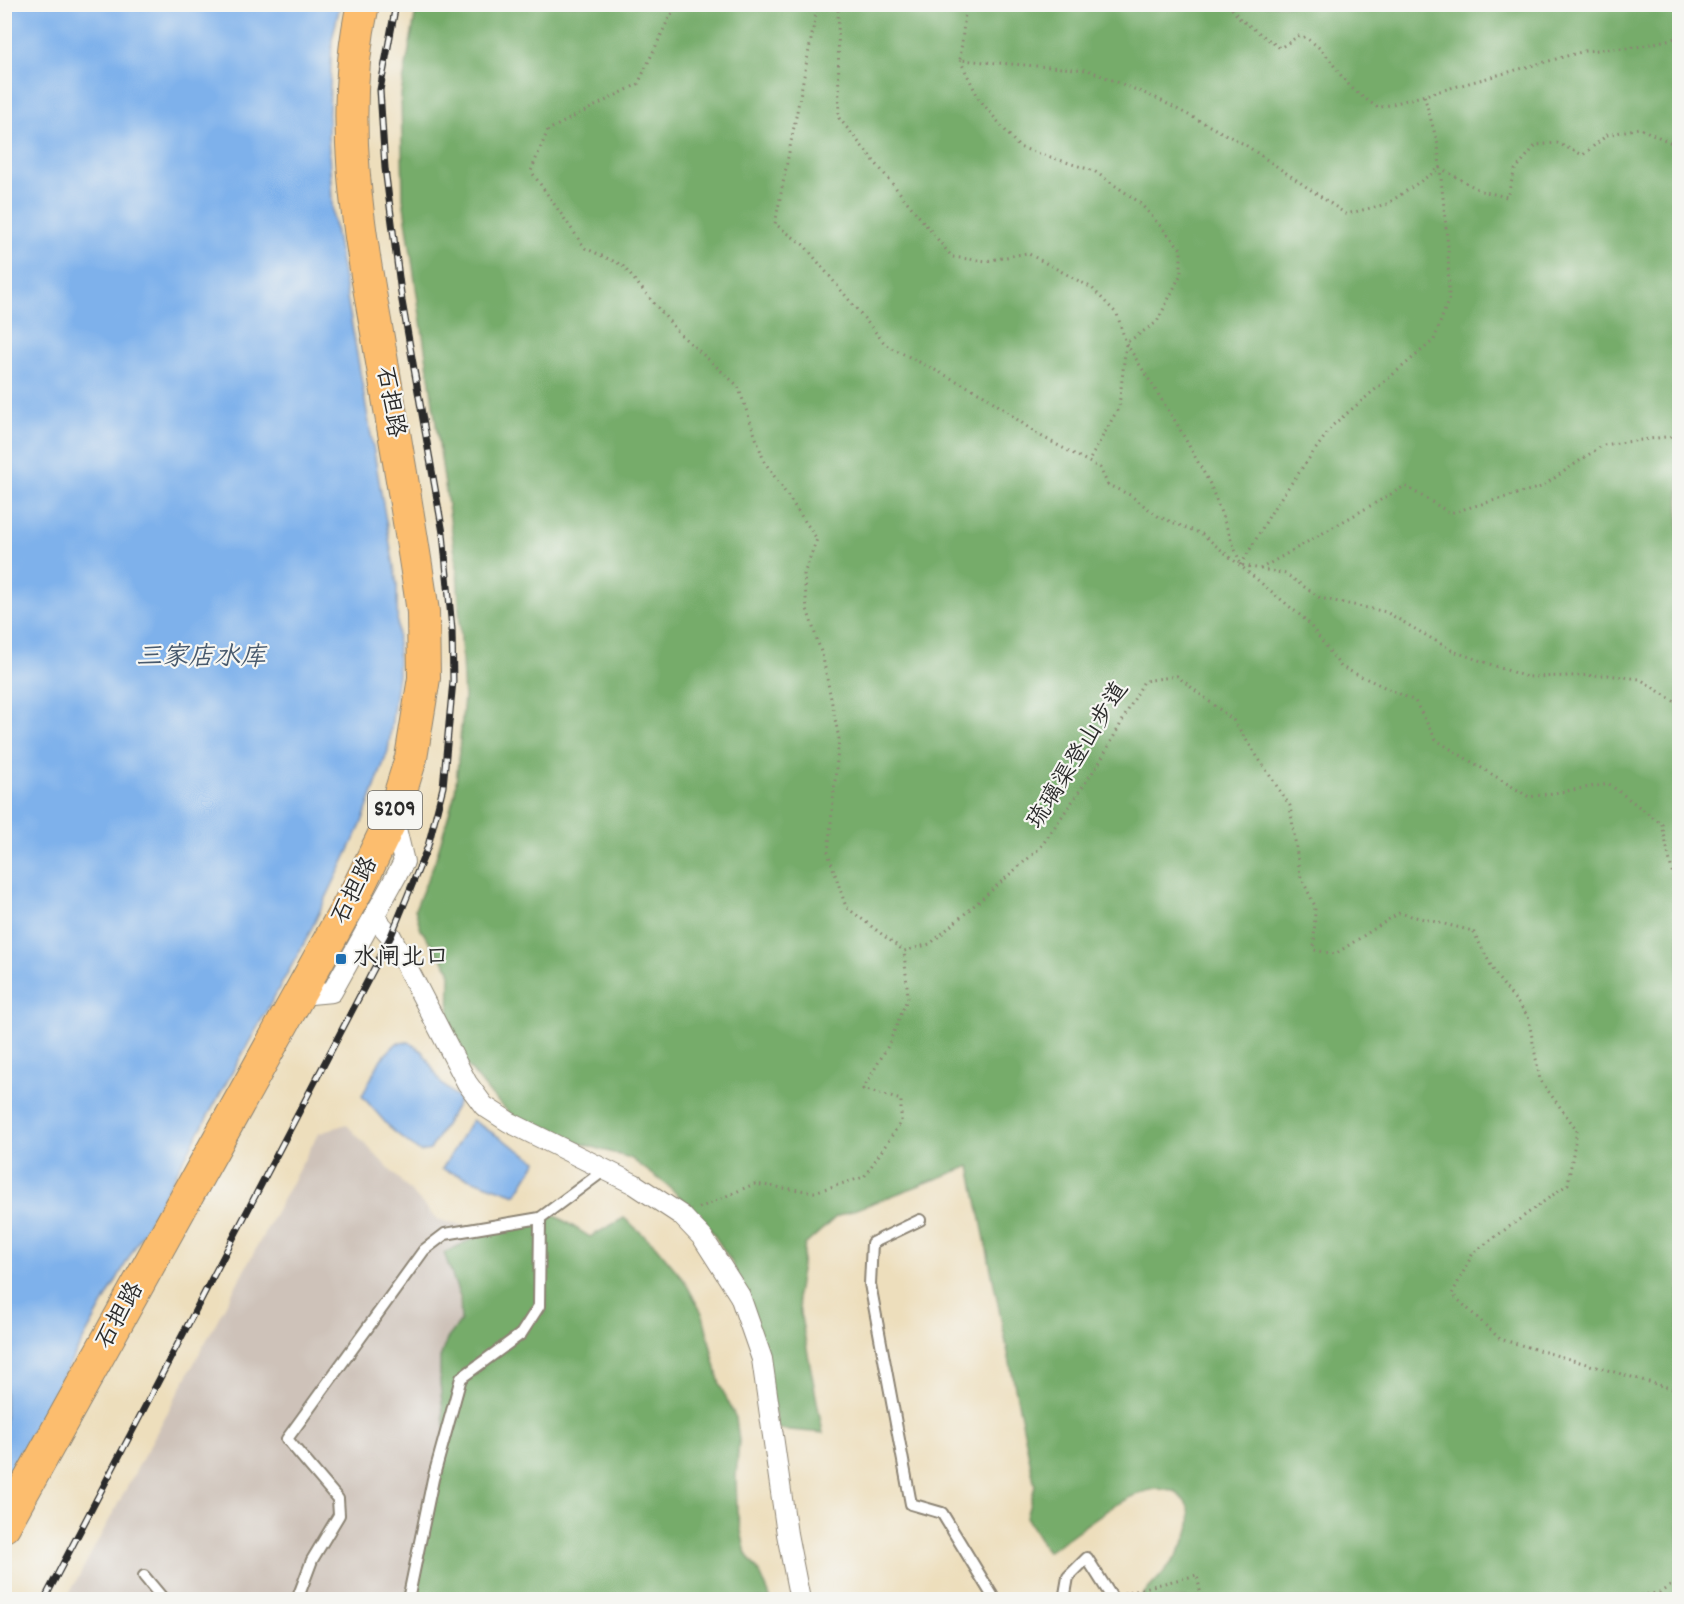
<svg xmlns="http://www.w3.org/2000/svg" width="1684" height="1604" font-family="Dekko,'LXGW WenKai TC',sans-serif">
<rect width="100%" height="100%" fill="#f6f6f2"/>
<filter id="ink" filterUnits="userSpaceOnUse"><feTurbulence type="fractalNoise" baseFrequency=".0167" numOctaves="2"/><feDisplacementMap in="SourceGraphic" scale="12" xChannelSelector="R" yChannelSelector="G"/><feConvolveMatrix kernelMatrix="1 2 1 2 8 2 1 2 1" color-interpolation-filters="sRGB"/></filter>
<filter id="wash" filterUnits="userSpaceOnUse"><feTurbulence type="fractalNoise" baseFrequency=".008" numOctaves="4" result="noise"/><feDisplacementMap in="SourceGraphic" scale="24" xChannelSelector="R" yChannelSelector="G"/><feGaussianBlur stdDeviation="1.35" result="paint"/><feColorMatrix in="noise" values="0 0 0 0 0 0 0 0 0 0 0 0 0 0 0 0 0 1.4 0 .05"/><feComposite in="paint" operator="in"/></filter>
<g filter="url(#wash)">
<rect width="100%" height="100%" fill="#eddebc"/>
<polygon fill="#cec2b9" points="346,1124 438,1220 469,1227 474,1239 444,1253 458,1293 461,1321 447,1339 440,1358 440,1383 445,1432 406,1599 66,1600 318,1134"/>
<g fill="#76ac6a" stroke="#506c4a" stroke-width="1.5">
<path d="M 417,5 L 1679,5 L 1679,1599 L 1138,1599 C 1157,1581 1203,1535 1187,1505 C 1185,1500 1178,1495 1175,1491 C 1169,1491 1162,1489 1156,1489 C 1121,1493 1077,1534 1047,1552 L 1026,1517 L 1035,1486 L 970,1166 L 836,1217 L 805,1245 L 797,1296 L 823,1433 L 778,1429 L 754,1317 L 731,1261 L 705,1221 L 667,1185 L 630,1158 L 559,1137 L 529,1132 L 493,1097 L 461,1058 L 449,1036 L 450,970 L 421,930 L 415,909 L 435,861 L 455,793 L 464,697 L 457,567 L 403,199 L 401,94 Z"/>
<polygon points="553,1214 590,1237 624,1218 655,1245 684,1280 703,1315 720,1385 736,1418 739,1441 736,1476 737,1512 746,1554 760,1573 771,1599 406,1600 445,1432 440,1383 440,1358 447,1339 461,1321 460,1297 444,1253 514,1219"/>
</g>
<g fill="#7eb1eb" stroke="#546e8b" stroke-width="1.5">
<polygon points="5,4 340,5 332,40 328,135 333,217 397,584 398,674 388,751 361,825 307,938 5,1480"/>
<polygon points="409,1042 423,1052 441,1083 460,1100 430,1150 420,1152 391,1129 362,1096 381,1059 397,1043"/>
<polygon points="472,1120 537,1161 516,1195 442,1169"/>
</g>
</g>
<g filter="url(#ink)">
<g fill="none" stroke-linecap="round" stroke-linejoin="round">
<g stroke="#8c8474" stroke-width="14">
<g id="lane">
<polyline points="920,1220 872,1243 870,1284 911,1504 942,1513 995,1600"/>
<polyline points="144,1576 164,1600"/>
<polyline points="297,1600 312,1560 339,1515 338,1499 287,1439 424,1250 445,1234 540,1218"/>
<polyline points="408,1600 433,1479 461,1378 521,1334 539,1306 540,1218 606,1169"/>
<polyline points="1064,1600 1068,1577 1087,1558 1111,1596"/>
</g>
</g>
<g stroke="#8c8474" stroke-width="22">
<g id="street">
<polyline points="374,917 391,936 467,1083 484,1106 509,1122 634,1184 681,1215 703,1238 740,1296 762,1359 787,1534 800,1600"/>
<polyline points="300,995 332,992 404,862 393,816"/>
</g>
</g>
<g stroke="#8c8474" stroke-width="34">
<path id="primary" d="M 4,1526 L 357,890 L 393,816 L 411,758 L 424,678 L 423,612 C 410,520 393,429 378,338 C 358,227 338,116 363,4"/>
</g>
<g stroke="#8c8474" stroke-width="3" stroke-dasharray="1.5 4.5" stroke-linecap="butt">
<polyline points="680,4 669,18 638,84 548,130 531,171 585,248 622,265 679,333 738,386 764,461 817,539 804,574 807,609 823,658 839,739 828,853 846,907 904,951 930,944 1040,848 1101,760 1144,681 1177,676 1233,720 1290,806 1300,875 1315,906 1314,950 1335,954 1399,913 1473,931 1497,977 1528,1016 1540,1080 1577,1130 1568,1184 1473,1253 1452,1294 1500,1339 1680,1391"/>
<polyline points="818,4 775,224 804,245 886,345 984,395 1037,434 1100,468 1108,485 1130,495 1159,517 1202,534 1307,621 1341,667 1415,701 1436,740 1529,797 1609,784 1662,824 1676,890 1680,892"/>
<polyline points="838,4 839,118 952,257 986,261 1027,253 1092,288 1117,314 1126,343 1177,424 1210,484 1241,565 1286,574 1320,598 1386,612 1453,651 1526,677 1608,675 1640,679 1680,705"/>
<polyline points="966,4 960,60 1088,70 1156,98 1244,144 1346,214 1387,204 1440,168 1438,145 1424,95"/>
<path d="M 1228,4 L 1240,19 L 1280,48 L 1300,35 C 1330,50 1331,67 1352,88 C 1359,95 1369,101 1378,108 L 1585,51 L 1637,47 L 1680,37"/>
<polyline points="960,60 979,99 1019,147 1094,171 1139,202 1181,249 1181,274 1157,322 1126,343 1119,407 1089,461"/>
<polyline points="1241,565 1275,506 1333,425 1434,340 1449,298 1448,247 1440,168 1481,191 1507,197 1515,170 1536,145 1557,143 1583,155 1607,135 1639,128 1674,144 1680,142"/>
<polyline points="1260,569 1405,486 1450,513 1541,487 1603,445 1680,435"/>
<polyline points="699,1208 754,1184 814,1192 864,1177 901,1122 901,1100 863,1089 888,1046 908,997 904,951"/>
<polyline points="1124,1593 1197,1575 1202,1600"/>
<polyline points="1263,1600 1273,1600"/>
<polyline points="1599,1600 1659,1593 1680,1580"/>
</g>
<use href="#lane" stroke="#fff" stroke-width="10"/>
<use href="#street" stroke="#fff" stroke-width="20"/>
<use href="#primary" stroke="#fcbd6e" stroke-width="32"/>
<g stroke="#2b2b2b" stroke-width="7">
<polyline id="rail" points="44,1600 391,936 428,846 443,787 453,681 452,629 443,533 402,301 385,168 380,90 396,4"/>
</g>
<use href="#rail" stroke="#f6f6f2" stroke-width="4.5" stroke-dasharray="14" stroke-linecap="butt"/>
</g>
</g>
<rect fill="#1f6fb2" stroke="#f6f6f2" stroke-width="2" x="335" y="953" width="12" height="12" rx="3"/>
<g text-anchor="middle" dominant-baseline="central" stroke-width="4.5" stroke-linejoin="round" paint-order="stroke">
<rect fill="#f6f6f2" stroke="#686867" stroke-width="1.5" x="368" y="791" width="54" height="38" rx="4.5"/>
<g font-size="22" font-weight="bold" fill="#2b2b2b">
<text x="395" y="810">S209</text>
</g>
<g font-size="24" fill="#2b2b2b" stroke="#f6f6f2">
<text transform="translate(389 402) rotate(80)">石担路</text>
<text transform="translate(1079 756) rotate(-58)">琉璃渠登山步道</text>
<text transform="translate(356 891) rotate(-63)">石担路</text>
<text transform="translate(121 1316) rotate(-61)">石担路</text>
</g>
<g font-size="24" fill="#2b2b2b" stroke="#f6f6f2" text-anchor="start">
<text x="353" y="959">水闸北口</text>
</g>
<g font-size="26" font-style="italic" fill="#485a6e" stroke="#f6f6f2">
<text x="201" y="658">三家店水库</text>
</g>
</g>
<rect width="1684" height="1604" fill="none" stroke="#f6f6f2" stroke-width="24"/>
</svg>
